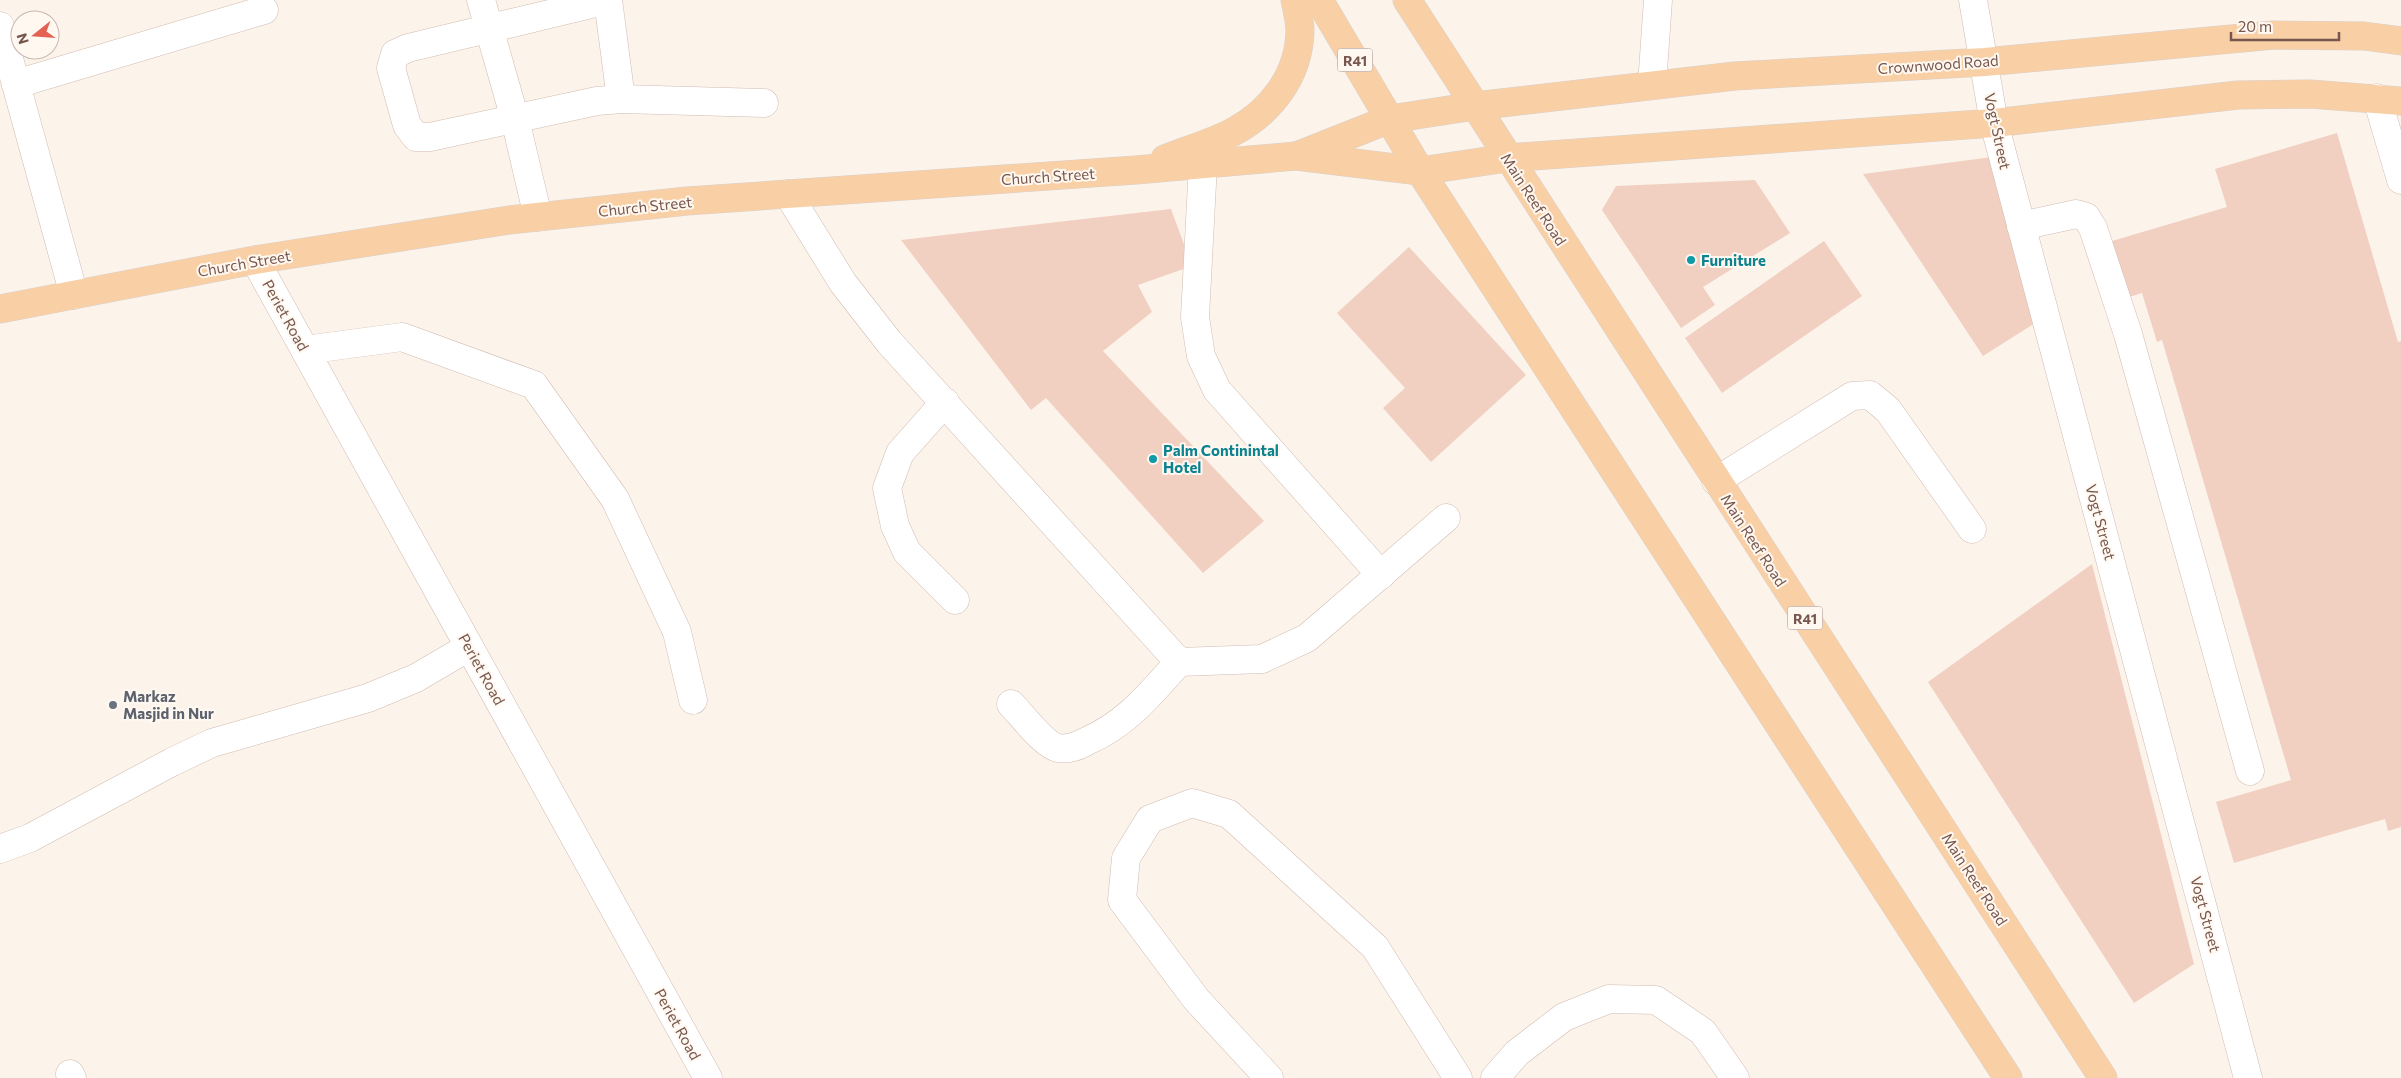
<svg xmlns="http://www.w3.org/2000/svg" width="2401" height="1078" font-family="Commissioner,sans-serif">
<rect width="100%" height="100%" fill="#fcf3ea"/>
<g fill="#f1d0c2">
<polygon points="2337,133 2398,342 2401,341 2401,827 2388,831 2385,819 2234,863 2216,802 2291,780 2162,340 2157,342 2142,293 2129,297 2112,241 2227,207 2215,169"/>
<polygon points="1992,157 2040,320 1983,356 1863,174"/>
<polygon points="1755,180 1790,233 1703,287 1715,305 1681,328 1602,210 1616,186"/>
<polygon points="1171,209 1192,266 1138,285 1152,312 1103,351 1264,521 1203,573 1046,398 1031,410 901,240"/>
<polygon points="1824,241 1862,296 1722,393 1685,338"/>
<polygon points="1409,247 1526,375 1431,462 1383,408 1405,388 1337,313"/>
<polygon points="2092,564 2194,964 2134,1003 1928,682"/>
</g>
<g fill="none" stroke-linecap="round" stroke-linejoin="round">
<g stroke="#d1bcb2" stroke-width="29">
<g id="minor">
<polyline points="481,0 515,119 538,217"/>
<polyline points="608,0 408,48 395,54 391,68 407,125 416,137 430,137 597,101 621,99 764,103"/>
<polyline points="608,0 621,99"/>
<polyline points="1973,0 1994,123 2248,1078"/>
<polyline points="0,26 74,295"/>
<polyline points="16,84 264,10"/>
<polyline points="1652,85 1658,0"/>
<polyline points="2377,98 2401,180"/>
<polyline points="1203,164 1195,317 1201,356 1217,390 1381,575"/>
<polyline points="788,194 843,283 889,342 1179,662 1262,659 1307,638 1446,518"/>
<polyline points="2021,226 2076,214 2086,217 2093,228 2128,334 2250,771"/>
<polyline points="255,260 708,1078"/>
<polyline points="305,350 402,337 534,385 615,499 677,632 693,700"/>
<polyline points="945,402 900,453 887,488 895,526 907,552 955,600"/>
<polyline points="1716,481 1852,396 1870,395 1888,410 1972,529"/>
<path d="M 1011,704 C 1021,714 1044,745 1058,748 C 1069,750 1078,746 1087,741 C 1128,723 1150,694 1179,662"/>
<polyline points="0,849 30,838 172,762 212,743 368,698 416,678 469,647"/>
<polyline points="70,1074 72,1078"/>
<polyline points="1269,1078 1196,999 1122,900 1126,858 1150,819 1192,803 1229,814 1375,947 1458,1078"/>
<polyline points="1495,1078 1517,1053 1564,1017 1609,999 1656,1000 1703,1032 1735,1078"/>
</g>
</g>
<g stroke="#d9d0cd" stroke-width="29">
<g id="major">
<polyline points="1319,0 1420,171 2008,1078"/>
<polyline points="1407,0 2103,1078"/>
<polyline points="1299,155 1390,119 1475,106 1735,76 1985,62 2274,35 2364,36 2401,41"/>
<path d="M 1165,159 C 1187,150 1212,143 1233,132 C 1272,111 1299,75 1300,31 C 1300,21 1297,10 1295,0"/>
<polyline points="0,309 255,260 509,220 687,201 1136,170 1296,156 1420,171 1507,158 1994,123 2238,95 2310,94 2401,101"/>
</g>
</g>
<use href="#minor" stroke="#fff" stroke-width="28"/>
<use href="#major" stroke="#f9d0a5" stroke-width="28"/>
</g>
<g fill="#0f9aa8" stroke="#fff8f1" stroke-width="2">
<circle cx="1691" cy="260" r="5"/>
<circle cx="1153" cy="459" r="5"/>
</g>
<circle fill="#6b7280" stroke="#fff8f1" stroke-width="2" cx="113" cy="705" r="5"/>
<g text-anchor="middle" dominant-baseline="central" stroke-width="4" stroke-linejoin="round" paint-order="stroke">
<g fill="#fff8f1" stroke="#a0877e" stroke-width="1">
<rect x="1337.5" y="48.5" width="35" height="23" rx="4"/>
<rect x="1787.5" y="606.5" width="35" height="23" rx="4"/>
</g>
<g font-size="14" font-weight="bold" fill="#77574d">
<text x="1355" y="60">R41</text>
<text x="1805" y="618">R41</text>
</g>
<g font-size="15" fill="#77574d" stroke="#fff8f1">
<text transform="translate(1938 64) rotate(-4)">Crownwood Road</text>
<text transform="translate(1998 131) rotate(78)">Vogt Street</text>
<text transform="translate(1048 176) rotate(-4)">Church Street</text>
<text transform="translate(1534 199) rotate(57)">Main Reef Road</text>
<text transform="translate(645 206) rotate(-6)">Church Street</text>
<text transform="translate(244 263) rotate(-10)">Church Street</text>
<text transform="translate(286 315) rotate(61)">Periet Road</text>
<text transform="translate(2101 522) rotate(75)">Vogt Street</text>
<text transform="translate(1754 540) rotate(57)">Main Reef Road</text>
<text transform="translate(482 669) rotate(61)">Periet Road</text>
<text transform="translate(1975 879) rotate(57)">Main Reef Road</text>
<text transform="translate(2206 914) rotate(75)">Vogt Street</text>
<text transform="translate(678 1024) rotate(61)">Periet Road</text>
</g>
<g font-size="15" font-weight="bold" fill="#0d838f" stroke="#fff8f1" text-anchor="start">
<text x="1701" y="260">Furniture</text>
<text x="1163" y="450">Palm Continintal<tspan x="1163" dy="17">Hotel</tspan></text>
</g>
<g font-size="15" font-weight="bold" fill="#5b616d" stroke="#fff8f1" text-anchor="start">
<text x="123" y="696">Markaz<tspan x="123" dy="17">Masjid in Nur</tspan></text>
</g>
</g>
<g transform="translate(35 35) rotate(253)"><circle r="24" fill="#fff8f1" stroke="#c9b8af"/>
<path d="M0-4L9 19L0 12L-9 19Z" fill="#e36253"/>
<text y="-8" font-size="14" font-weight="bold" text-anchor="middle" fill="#77574d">N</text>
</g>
<path d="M2231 32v8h108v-8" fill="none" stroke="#77574d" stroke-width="2.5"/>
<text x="2238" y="32" font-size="15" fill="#77574d" stroke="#fff8f1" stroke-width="4" paint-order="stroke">20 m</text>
</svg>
